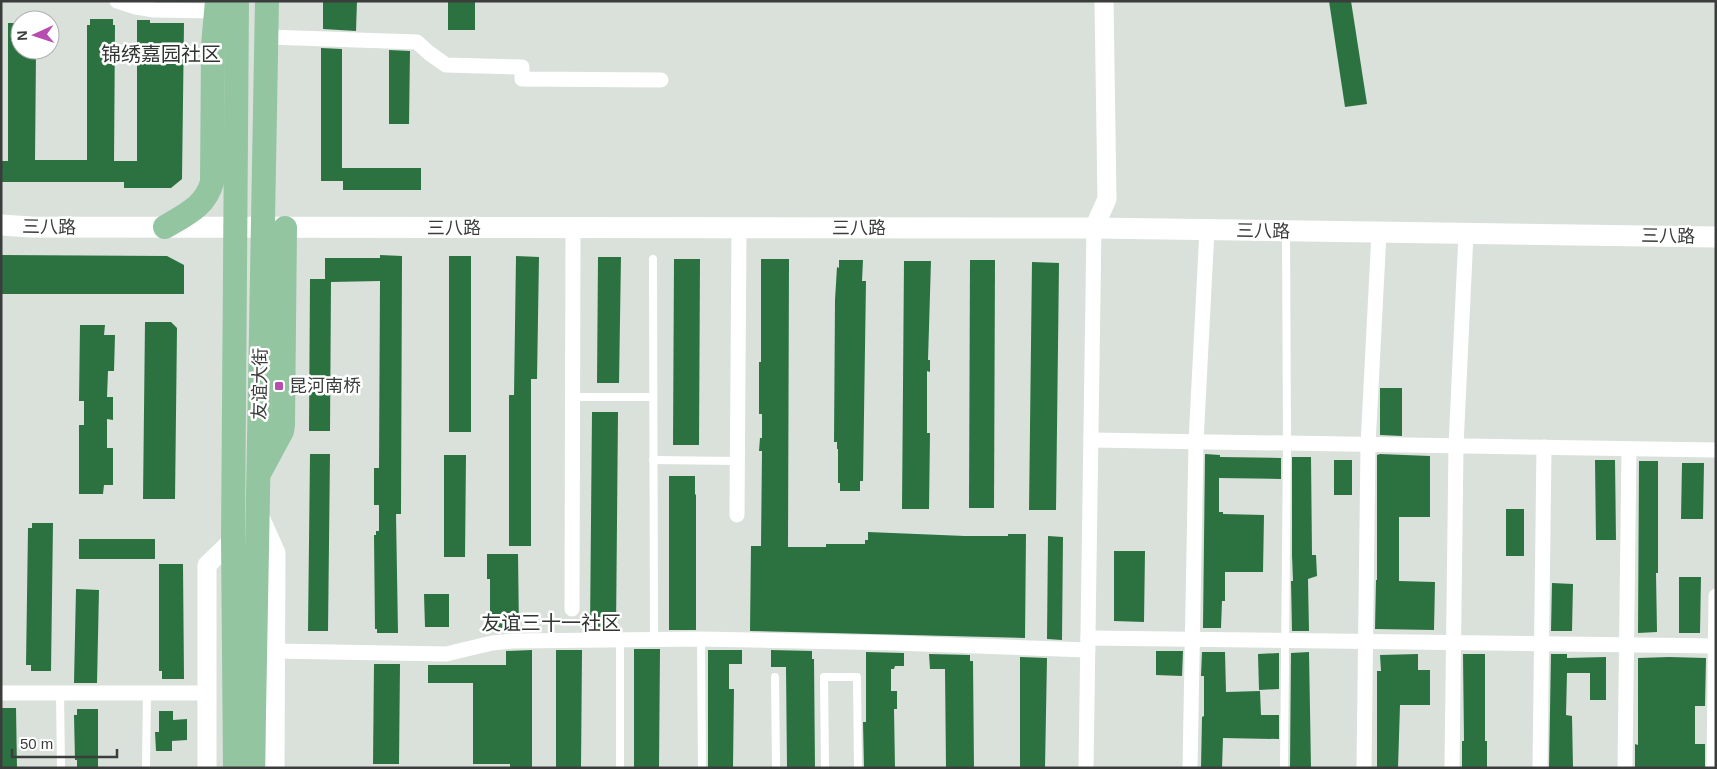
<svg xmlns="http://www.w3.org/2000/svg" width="1717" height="769" font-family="Helvetica,'Noto Sans SC',sans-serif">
<rect width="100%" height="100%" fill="#dae1db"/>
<g fill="#2b7240">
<polygon points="323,1 357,1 356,31 323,29"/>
<rect x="448" y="1" width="27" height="29"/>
<polygon points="1329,1 1351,1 1367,104 1345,107"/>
<polygon points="90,19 113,19 113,25 115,25 114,161 137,161 137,20 150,20 150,23 184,23 182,179 171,188 124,188 124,182 1,182 1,161 8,161 8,23 20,23 20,50 34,50 34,52 36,52 35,160 87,160 87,25 90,25"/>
<polygon points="321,48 342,49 342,168 421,168 421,190 343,190 343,181 321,181"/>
<polygon points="389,50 410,51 409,124 389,124"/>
<polygon points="1,255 167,256 184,265 184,294 1,294"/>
<polygon points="380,255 402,256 401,514 396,514 398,633 377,633 377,629 375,629 374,535 376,535 376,531 379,531 379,505 374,505 374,468 379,468 380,281 331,282 330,431 309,431 310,279 325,279 325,258 380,258"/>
<rect x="449" y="256" width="22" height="176"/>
<polygon points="516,256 539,257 537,379 531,379 531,546 509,546 509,395 514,395"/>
<polygon points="598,257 621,257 619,383 597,383"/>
<polygon points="674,259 700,259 699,445 673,445"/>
<polygon points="761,259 789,259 788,547 826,547 826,544 865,544 865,540 868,540 868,532 965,536 1008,536 1008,534 1026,534 1025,638 750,631 751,546 761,546 762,451 759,451 760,438 762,438 762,414 759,414 759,362 761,362"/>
<polygon points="839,260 863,260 862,281 866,281 863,481 860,481 860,491 840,491 840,483 838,483 838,449 837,449 837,442 834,442 835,300 837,267 839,268"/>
<polygon points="970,260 995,260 994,508 969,508"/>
<polygon points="904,261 931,261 928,360 930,360 930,372 927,371 927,433 930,433 929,509 902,509"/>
<polygon points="1032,262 1059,263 1056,510 1029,510"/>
<polygon points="145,322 171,322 177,328 175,499 143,499"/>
<polygon points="80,325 105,325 104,335 115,335 114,371 108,371 107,397 113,397 113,420 107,419 107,448 113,448 113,485 104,485 103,494 79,494 79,425 84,425 84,401 79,401"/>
<polygon points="1380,388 1402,388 1402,436 1380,435"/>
<polygon points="592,412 618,412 616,631 590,631"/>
<polygon points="310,454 330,454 328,631 308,631"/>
<polygon points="1205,454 1220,455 1220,457 1281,458 1281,479 1219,478 1219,512 1223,512 1223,514 1264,515 1263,572 1225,572 1225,601 1222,601 1221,628 1203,628"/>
<polygon points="1380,454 1430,456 1430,517 1399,517 1399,581 1435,582 1434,630 1375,629 1376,580 1377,580 1377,455"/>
<polygon points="444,455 466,455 465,557 444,557"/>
<polygon points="1292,457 1311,457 1312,555 1316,555 1317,576 1308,579 1309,631 1292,631 1291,581 1293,581 1292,555"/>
<rect x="1334" y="460" width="18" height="35"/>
<polygon points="1595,460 1615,460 1616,540 1596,540"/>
<polygon points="1639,461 1658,461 1658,573 1656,573 1657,632 1638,633"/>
<polygon points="1682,463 1704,463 1703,519 1681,519"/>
<polygon points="669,476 695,476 695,495 696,494 696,630 669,630"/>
<rect x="1506" y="509" width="18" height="47"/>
<polygon points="32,523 53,523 51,671 31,671 31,665 26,665 28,528 32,528"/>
<polygon points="1048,536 1063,537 1062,640 1047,639"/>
<rect x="79" y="539" width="76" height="20"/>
<polygon points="1114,551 1145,551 1144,622 1114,621"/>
<polygon points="487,554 518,554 519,632 490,632 490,579 487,579"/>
<polygon points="159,564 183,564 184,679 162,679 162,671 159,671"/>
<polygon points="1679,577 1701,577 1700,633 1679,633"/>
<polygon points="1552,583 1573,584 1572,631 1551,631"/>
<polygon points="76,589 99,590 97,683 74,683"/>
<polygon points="424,594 449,594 449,627 425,627"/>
<polygon points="634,649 660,649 659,768 634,768"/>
<polygon points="532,650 532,768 510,768 510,764 473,764 473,683 428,683 428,665 506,665 506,651"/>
<polygon points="556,650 582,650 581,768 556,768"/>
<polygon points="708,650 742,650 742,664 729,664 729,689 734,689 733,767 708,768"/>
<polygon points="771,650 812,651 812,659 814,659 815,768 787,768 786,667 771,667"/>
<polygon points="1156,651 1183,651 1182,676 1156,675"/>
<polygon points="866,652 904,653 904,666 895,666 894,669 891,669 891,691 897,691 897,709 894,709 895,768 864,768 863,722 866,722"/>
<polygon points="1202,652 1225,652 1226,692 1260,691 1261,715 1279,715 1279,739 1223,738 1222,768 1201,768 1202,717 1204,716 1204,676 1201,676"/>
<polygon points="1309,652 1311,768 1290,768 1291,653"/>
<polygon points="1279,653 1279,689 1259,690 1258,654"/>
<polygon points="929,654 970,655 970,661 973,661 974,768 946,768 945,669 930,669"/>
<polygon points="1418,654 1418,670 1430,670 1430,705 1400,705 1398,768 1377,768 1377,671 1381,671 1380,655"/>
<polygon points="1463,654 1485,654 1485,741 1487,741 1487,768 1462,768 1462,741 1464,741"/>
<polygon points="1551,654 1567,654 1567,658 1606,657 1606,700 1590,700 1590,673 1567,673 1566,715 1572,716 1573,768 1549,768"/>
<polygon points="1020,657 1047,658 1045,768 1020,768"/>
<polygon points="1669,657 1706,658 1705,706 1695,706 1695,744 1705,744 1705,768 1635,768 1635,744 1638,745 1638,658"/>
<polygon points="374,664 400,664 399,764 373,764"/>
<polygon points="1,708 16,708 17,768 1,768"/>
<polygon points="77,709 98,709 98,768 77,768 77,760 75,760 74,715 77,715"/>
<polygon points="159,711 173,711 173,720 187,719 187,740 172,741 172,751 156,751 155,732 159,732"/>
</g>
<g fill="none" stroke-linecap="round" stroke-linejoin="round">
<g stroke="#fff" stroke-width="8">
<polyline points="653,259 654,640"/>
<polyline points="572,397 653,397"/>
<polyline points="653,460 738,461"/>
<polyline points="701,639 702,768"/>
<polyline points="620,640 620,768"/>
<polyline points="775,677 776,768"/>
<polyline points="60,693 61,768"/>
<polyline points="146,768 147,692"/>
<polyline points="825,768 824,677 857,677 858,768"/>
<polyline points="1284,768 1287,443 1286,232"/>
</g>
<g stroke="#fff" stroke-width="15">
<polyline points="117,1 136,7 154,10 215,11"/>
<polyline points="267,37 417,42 429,53 446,65 522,67 522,79 661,80"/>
<polyline points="1091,440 1716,450"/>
<polyline points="737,515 739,228"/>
<polyline points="572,609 573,228"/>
<polyline points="1088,638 1716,646"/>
<polyline points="275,651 446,654 492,643 512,641 701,639 895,643 1088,650"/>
<polyline points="1,693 207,693"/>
<polyline points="1086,768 1094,228"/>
<polyline points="1190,768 1196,442 1207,230"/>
<polyline points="1364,768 1368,445 1379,233"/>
<polyline points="1452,768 1456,446 1466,234"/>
<polyline points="1540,768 1544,447"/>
<polyline points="1625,768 1629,449"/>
<polyline points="1714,768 1716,596"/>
</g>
<g stroke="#fff" stroke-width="19">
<polyline points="1094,228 1107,199 1104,1"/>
<polyline points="259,515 276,553 275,768"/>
<polyline points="207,768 207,565 233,540"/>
</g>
<polyline stroke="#fff" stroke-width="21" points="1,225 31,227 1094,228 1716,237"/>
<g stroke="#94c5a1" stroke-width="24">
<path d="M 165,227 C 185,215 206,206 212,182 L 213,45 L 217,1"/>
<polyline points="261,470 282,431 283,425 285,228"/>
<polyline points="235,768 233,540 237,1"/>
<polyline points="253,768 267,1"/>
</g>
</g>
<rect fill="#b74daf" stroke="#fff" stroke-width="2" x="274" y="381" width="10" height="10" rx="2.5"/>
<g text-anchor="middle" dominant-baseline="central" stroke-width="5" stroke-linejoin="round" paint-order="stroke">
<g font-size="18" fill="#3a3d3b" stroke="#fff">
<text transform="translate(49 227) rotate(1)">三八路</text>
<text x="454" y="228">三八路</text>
<text x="859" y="228">三八路</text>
<text transform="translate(1263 231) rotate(1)">三八路</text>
<text transform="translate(1668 236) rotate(1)">三八路</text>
<text transform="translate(260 384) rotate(-89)">友谊大街</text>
</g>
<g font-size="18" fill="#3a3d3b" stroke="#fff" text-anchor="start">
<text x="289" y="386">昆河南桥</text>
</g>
<g font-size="20" fill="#313632" stroke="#fff">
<text x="161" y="54">锦绣嘉园社区</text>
<text x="551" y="623">友谊三十一社区</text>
</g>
</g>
<rect width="1717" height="769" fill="none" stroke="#3a3d3b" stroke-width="5"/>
<g transform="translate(35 35) rotate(267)"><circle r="24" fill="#ffffff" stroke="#b0b1b1"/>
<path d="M0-4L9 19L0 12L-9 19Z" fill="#b74daf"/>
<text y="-8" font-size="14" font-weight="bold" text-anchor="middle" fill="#3a3d3b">N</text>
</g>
<path d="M12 749v8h105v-8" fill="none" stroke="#3a3d3b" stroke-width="2.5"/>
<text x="20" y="749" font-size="15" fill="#3a3d3b" stroke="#ffffff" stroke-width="4" paint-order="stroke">50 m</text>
</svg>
